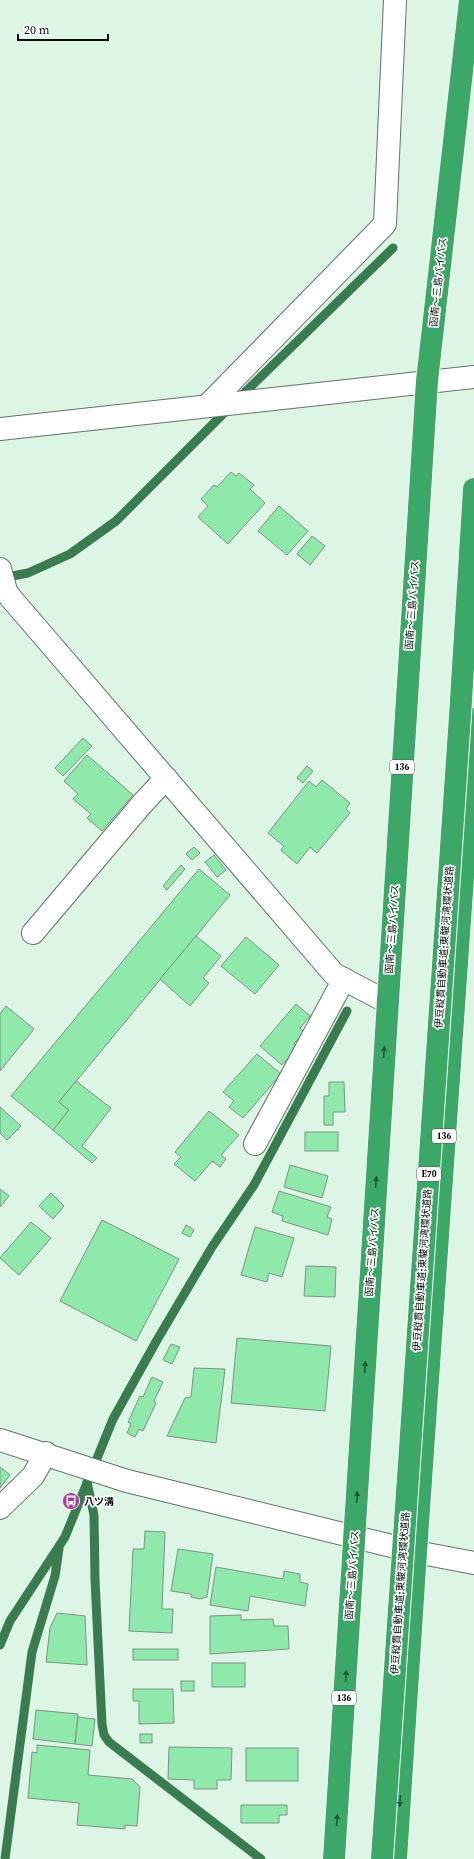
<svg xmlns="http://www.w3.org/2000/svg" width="474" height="1859" font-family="'Source Serif 4','Noto Sans JP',serif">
<rect width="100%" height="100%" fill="#ddf5e4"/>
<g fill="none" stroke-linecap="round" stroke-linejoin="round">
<g stroke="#3a7c52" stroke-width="9">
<polyline points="238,399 393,248"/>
<polyline points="2,578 28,573 70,554 116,521 229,408"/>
<polyline points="87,1482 94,1515 95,1580 102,1724 104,1735 109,1742 261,1859"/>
<polyline points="0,1645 10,1621 65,1537 113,1419 157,1340 212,1247 254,1185 347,1011"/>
<polyline points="5,1859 32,1652 55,1576 59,1549"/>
</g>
</g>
<g fill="#8ee9ab" stroke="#7d9383">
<polygon points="231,472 236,476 239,473 254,485 250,489 265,503 228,544 198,517 208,506 201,499 214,485 217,487"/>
<polygon points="279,506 308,531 287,555 258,531"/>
<polygon points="312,536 325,546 310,565 297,554"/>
<polygon points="83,738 92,746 63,776 55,768"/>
<polygon points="87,755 133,795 102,831 87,818 91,814 73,799 78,794 64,781"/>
<polygon points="307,766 313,771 303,783 297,778"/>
<polygon points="322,780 350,803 346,809 350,813 317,853 310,847 297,864 281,850 284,846 268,833 309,781 316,787"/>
<polygon points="194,847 200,853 192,860 186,854"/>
<polygon points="214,855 226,870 217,877 205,862"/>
<polygon points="181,865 185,869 167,890 163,886"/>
<polygon points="199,869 230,895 59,1102 69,1110 53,1130 11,1096"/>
<polygon points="196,936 221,956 203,978 209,983 190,1006 160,979"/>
<polygon points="246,937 279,965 255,994 221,966"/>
<polygon points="296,1004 310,1016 300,1028 304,1032 294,1044 298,1047 282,1065 260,1046"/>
<polygon points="6,1006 34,1029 0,1071 0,1014"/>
<polygon points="257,1054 281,1074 243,1118 229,1107 234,1101 223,1092"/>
<polygon points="76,1081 111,1108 82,1146 97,1158 92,1163 53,1130 69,1110 59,1102"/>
<polygon points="329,1082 344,1082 345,1112 333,1112 333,1125 324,1125 324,1096 329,1096"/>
<polygon points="0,1107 21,1126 7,1140 0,1133"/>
<polygon points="209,1111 239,1135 221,1155 226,1159 220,1167 212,1161 195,1181 174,1164 181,1157 175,1152"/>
<rect x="305" y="1132" width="33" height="19"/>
<polygon points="290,1165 328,1176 322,1198 284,1187"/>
<polygon points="0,1189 9,1196 0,1207"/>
<polygon points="279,1191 331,1207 327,1217 332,1219 328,1235 282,1221 283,1216 272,1212"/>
<polygon points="51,1193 64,1206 53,1219 39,1206"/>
<polygon points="102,1220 179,1259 136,1341 60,1301"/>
<polygon points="31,1222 51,1238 19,1275 0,1258"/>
<polygon points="186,1225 194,1230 190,1237 182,1233"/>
<polygon points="255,1227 294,1238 282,1277 269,1273 267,1282 241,1275"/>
<polygon points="306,1266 336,1267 335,1297 304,1296"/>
<polygon points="237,1338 331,1346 325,1411 231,1403"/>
<polygon points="171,1344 180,1347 172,1364 163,1360"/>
<polygon points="194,1368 225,1369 216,1443 167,1436 185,1398 191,1397"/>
<polygon points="152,1377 163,1382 154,1401 156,1403 143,1431 139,1429 135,1437 127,1433 131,1424 128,1422 140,1396 143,1397"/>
<polygon points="0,1467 10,1475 0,1488"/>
<polygon points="145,1531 165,1532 162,1609 173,1609 172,1633 129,1631 133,1549 144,1549"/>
<polygon points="178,1549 213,1554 207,1597 200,1599 191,1597 191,1594 171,1591"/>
<polygon points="216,1567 283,1579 284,1571 300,1574 300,1582 308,1584 305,1606 250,1596 248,1611 210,1605"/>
<polygon points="57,1613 85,1616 87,1665 46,1662 50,1628"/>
<polygon points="241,1615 241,1620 273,1619 274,1626 288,1626 289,1649 210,1654 210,1616"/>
<rect x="133" y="1649" width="45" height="11"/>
<rect x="212" y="1663" width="33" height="24"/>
<rect x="181" y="1681" width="13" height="10"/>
<polygon points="133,1689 173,1689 174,1723 139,1724 139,1701 133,1701"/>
<polygon points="36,1710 78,1714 75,1744 33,1739"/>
<polygon points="78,1717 95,1719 92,1746 75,1744"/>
<rect x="140" y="1734" width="12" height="9"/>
<polygon points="37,1745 90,1750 88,1775 132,1779 140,1787 137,1826 125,1825 125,1829 77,1825 79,1803 28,1798 32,1752 37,1753"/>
<polygon points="169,1747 232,1748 231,1780 217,1780 217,1789 194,1789 194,1780 168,1779"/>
<rect x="246" y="1748" width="52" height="33"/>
<polygon points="241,1805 287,1805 287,1815 279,1815 279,1823 241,1823"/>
</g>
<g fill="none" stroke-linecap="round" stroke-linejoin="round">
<g stroke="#607465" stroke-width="24">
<g id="minor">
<polyline points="207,406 385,224 395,0"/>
<polyline points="0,429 474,377"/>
<polyline points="0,569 6,591 10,597 334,974 387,1002"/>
<polyline points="33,933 142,804 166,778"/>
<polyline points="255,1144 344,979"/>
<polyline points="0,1440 127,1481 416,1552 474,1563"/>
<polyline points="0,1508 33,1476 46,1453"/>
</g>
</g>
<g stroke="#fff" stroke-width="24">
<g id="highway">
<polyline points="334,1859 427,381 470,0"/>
<polyline points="396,1859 416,1552 474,719"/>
</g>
</g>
<use href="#minor" stroke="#fff" stroke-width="22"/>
<use href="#highway" stroke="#3ba867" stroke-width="22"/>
<g stroke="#fff" stroke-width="24" stroke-linecap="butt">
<polyline id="highway-bridge" points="382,1859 460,716 474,489"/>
</g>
<use href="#highway-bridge" stroke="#3ba867" stroke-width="22"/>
</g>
<defs><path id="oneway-solid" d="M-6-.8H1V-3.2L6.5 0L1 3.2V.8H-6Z"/></defs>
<g fill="#205a38">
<use href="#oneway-solid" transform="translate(384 1052) rotate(-86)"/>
<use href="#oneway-solid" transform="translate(376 1182) rotate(-86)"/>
<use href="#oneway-solid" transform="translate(365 1367) rotate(-86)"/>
<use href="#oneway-solid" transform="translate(357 1497) rotate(-86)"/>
<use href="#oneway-solid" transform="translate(346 1676) rotate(-86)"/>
<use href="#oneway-solid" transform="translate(400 1801) rotate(94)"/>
<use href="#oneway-solid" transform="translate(337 1820) rotate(-86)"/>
</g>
<defs>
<g id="bus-disc" transform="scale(0.9)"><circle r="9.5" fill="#ab3e9c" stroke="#fff"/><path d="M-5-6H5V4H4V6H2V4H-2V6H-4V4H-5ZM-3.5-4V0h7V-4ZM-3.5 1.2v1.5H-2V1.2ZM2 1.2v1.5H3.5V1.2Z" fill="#fff"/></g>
</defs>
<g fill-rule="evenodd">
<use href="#bus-disc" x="71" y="1501"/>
</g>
<g text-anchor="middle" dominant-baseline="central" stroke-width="3.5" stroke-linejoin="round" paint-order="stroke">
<g fill="#fff" stroke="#515652" stroke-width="1">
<rect x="390" y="760" width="24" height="14" rx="3"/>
<rect x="432" y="1129" width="24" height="14" rx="3"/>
<rect x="417" y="1167" width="24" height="14" rx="3"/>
<rect x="332" y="1691" width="24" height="14" rx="3"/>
</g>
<g font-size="9" font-weight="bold" fill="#060d08">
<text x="402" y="767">136</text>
<text x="444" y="1136">136</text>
<text x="429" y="1174">E70</text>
<text x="344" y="1698">136</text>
</g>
<g font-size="10" fill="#060d08" stroke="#fff">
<text transform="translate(438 282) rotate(-84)">函南～三島バイパス</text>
<text transform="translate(412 605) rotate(-86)">函南～三島バイパス</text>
<text transform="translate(392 929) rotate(-86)">函南～三島バイパス</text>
<text transform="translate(444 947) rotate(-86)">伊豆縦貫自動車道;東駿河湾環状道路</text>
<text transform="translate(372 1252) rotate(-86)">函南～三島バイパス</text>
<text transform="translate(422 1270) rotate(-86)">伊豆縦貫自動車道;東駿河湾環状道路</text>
<text transform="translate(352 1575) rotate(-86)">函南～三島バイパス</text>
<text transform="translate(400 1593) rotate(-86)">伊豆縦貫自動車道;東駿河湾環状道路</text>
</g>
<g font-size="10" font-weight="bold" fill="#060d08" stroke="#fff" text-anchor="start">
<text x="84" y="1501">八ツ溝</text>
</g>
</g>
<path d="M18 34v6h90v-6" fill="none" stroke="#060d08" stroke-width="2"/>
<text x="24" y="34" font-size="12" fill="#060d08" stroke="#ffffff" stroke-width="3" paint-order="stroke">20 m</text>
</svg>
